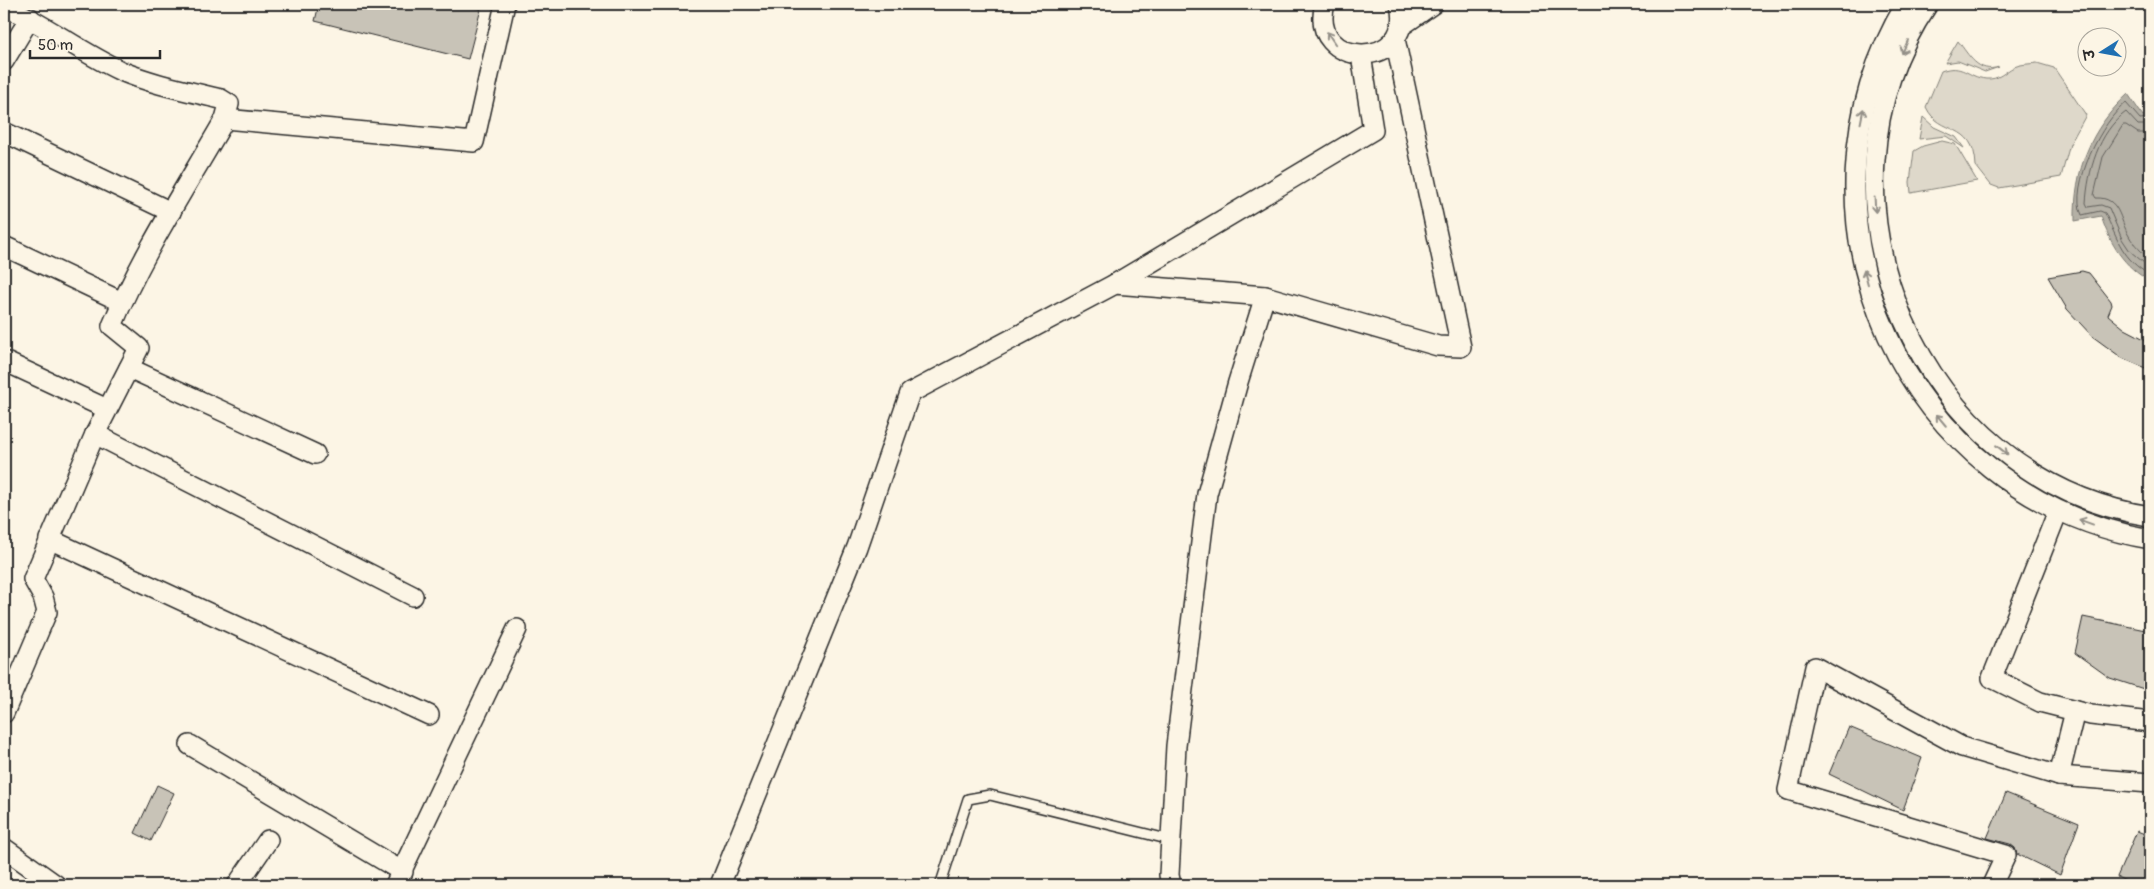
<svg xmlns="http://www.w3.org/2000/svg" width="2154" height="889" font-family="Pangolin,'Playpen Sans Deva',sans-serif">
<rect width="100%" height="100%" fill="#fcf5e5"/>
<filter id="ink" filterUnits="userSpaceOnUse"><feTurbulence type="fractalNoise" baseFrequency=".02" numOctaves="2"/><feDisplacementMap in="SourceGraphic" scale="10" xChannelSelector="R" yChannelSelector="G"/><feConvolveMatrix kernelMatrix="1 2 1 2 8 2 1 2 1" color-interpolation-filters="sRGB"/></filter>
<g filter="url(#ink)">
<g fill="#ded8ca" stroke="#84827a">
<path d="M 1958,41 C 1969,55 1978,74 1999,67 L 1985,72 L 1958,61 L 1945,63 Z"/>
<path d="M 2037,63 L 2054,68 L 2086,115 L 2070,144 L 2061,177 L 1999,188 L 1991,185 L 1976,166 C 1974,120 1940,137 1926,107 L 1941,71 C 1963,63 1967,77 1986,79 C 1999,80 2004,72 2014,67 C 2020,64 2030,64 2037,63 Z"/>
<polygon points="1923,117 1934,127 1956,137 1964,148 1946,136 1919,139"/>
<polygon points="1942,141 1955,144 1977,181 1911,193 1910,182 1914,151 1923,146"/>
</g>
<path fill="#b4b0a5" stroke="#7d7b74" d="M 2128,94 L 2143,116 L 2150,112 L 2150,281 C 2124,267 2110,244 2101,216 L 2075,221 C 2074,170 2090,129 2128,94 Z"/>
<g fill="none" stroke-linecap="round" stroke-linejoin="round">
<g stroke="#62605c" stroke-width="1">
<path d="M 2150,118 L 2140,119 L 2126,103 C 2103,119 2068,187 2082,215 L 2100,211 L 2105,213 C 2118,240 2122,259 2150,275"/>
<path d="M 2150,125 L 2138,125 L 2126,112 C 2098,132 2088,172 2086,203 L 2088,207 L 2101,205 L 2109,208 L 2122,239 L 2130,251 L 2150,268"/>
<path d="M 2150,133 L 2138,133 L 2126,125 L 2123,125 L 2103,157 L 2094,195 L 2096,198 C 2120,197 2119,219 2129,236 C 2134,245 2142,252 2150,259"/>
</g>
</g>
<g fill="#c8c3b7" stroke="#2b2b2b">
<polygon points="319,4 459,4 481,9 468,59 315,21"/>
<polygon points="2082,271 2089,273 2111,301 2112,305 2108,315 2125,329 2150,342 2150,370 2122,358 2092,336 2067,309 2048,277"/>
<polygon points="2083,617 2150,631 2150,691 2110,678 2075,653"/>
<polygon points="1849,727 1922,758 1903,810 1829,774"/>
<polygon points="157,785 174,793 151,841 135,833"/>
<polygon points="2006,793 2079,823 2060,875 2017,854 2015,848 2010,844 1987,838"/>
<polygon points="2137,831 2150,836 2150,885 2134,885 2117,877"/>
</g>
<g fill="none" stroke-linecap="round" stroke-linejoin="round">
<g stroke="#2b2b2b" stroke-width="12">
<polyline id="service" points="947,885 941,883 968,799 990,795 1171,840"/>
</g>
<g stroke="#2b2b2b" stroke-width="22">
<g id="minor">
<path d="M 1325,4 C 1307,69 1416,72 1400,4"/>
<path d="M 1906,4 C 1777,218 1905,497 2150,539"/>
<path d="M 1928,4 C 1797,197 1919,481 2150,516"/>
<path d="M 4,6 C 45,24 80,52 121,71 C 152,84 188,91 221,99 L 229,104 L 225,119 C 186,187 142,254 112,326 L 139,348 L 95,434 L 33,579 L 43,597 L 47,612 L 4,713"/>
<polyline points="1400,27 1433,4"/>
<polyline points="4,61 30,18"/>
<polyline points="225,119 474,142 505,4"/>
<polyline points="4,132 171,212"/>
<polyline points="4,246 122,302"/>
<polyline points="1115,284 1373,130 1361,55"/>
<polyline points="4,361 107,409"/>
<polyline points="129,368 315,454"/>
<polyline points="95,434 413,596"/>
<polyline points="2058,511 1992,678 2040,702 2091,715 2150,722"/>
<polyline points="49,539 429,715"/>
<polyline points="190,745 403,872"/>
<polyline points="2059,776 2075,711"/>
<polyline points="4,848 56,885"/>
<polyline points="237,885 268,840"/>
<polyline points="395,885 517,629"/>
<polyline points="720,885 857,547 910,393 1115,284 1265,296 1438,346 1461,347 1395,39"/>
<polyline points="1171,885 1169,875 1176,746 1207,494 1238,382 1265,296"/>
<polyline points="1992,885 2006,855 1788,790 1815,667 1962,747 2059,776 2150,783"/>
</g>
</g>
<use href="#service" stroke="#fcf5e5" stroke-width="9"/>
<use href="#minor" stroke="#fcf5e5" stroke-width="19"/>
</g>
<defs><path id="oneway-shaft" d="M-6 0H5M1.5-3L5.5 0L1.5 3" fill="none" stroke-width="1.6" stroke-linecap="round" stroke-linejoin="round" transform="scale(1.25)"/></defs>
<g stroke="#949088">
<use href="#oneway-shaft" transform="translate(1331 38) rotate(-124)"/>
<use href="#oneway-shaft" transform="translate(1905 47) rotate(114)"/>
<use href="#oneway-shaft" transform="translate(1862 116) rotate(-79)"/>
<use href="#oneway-shaft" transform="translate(1875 205) rotate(87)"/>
<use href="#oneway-shaft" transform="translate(1866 277) rotate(-105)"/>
<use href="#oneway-shaft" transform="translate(1941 420) rotate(-130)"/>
<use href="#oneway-shaft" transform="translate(2002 450) rotate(38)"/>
<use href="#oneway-shaft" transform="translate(2086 522) rotate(-160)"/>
</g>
</g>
<rect width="2154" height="889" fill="none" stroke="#fcf5e5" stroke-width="20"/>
<rect x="10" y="10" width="2134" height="869" fill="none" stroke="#2b2b2b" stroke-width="2" filter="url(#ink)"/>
<g transform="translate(2102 52) rotate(259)"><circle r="24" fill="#fcf5e5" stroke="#a8a49b"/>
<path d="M0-4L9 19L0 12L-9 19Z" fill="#1f6fb2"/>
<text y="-8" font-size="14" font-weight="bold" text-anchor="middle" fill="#2b2b2b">उ</text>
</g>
<path d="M30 50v8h130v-8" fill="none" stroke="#2b2b2b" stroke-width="2.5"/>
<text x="38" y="50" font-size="15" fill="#2b2b2b" stroke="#fcf5e5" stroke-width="4" paint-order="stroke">50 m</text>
</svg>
